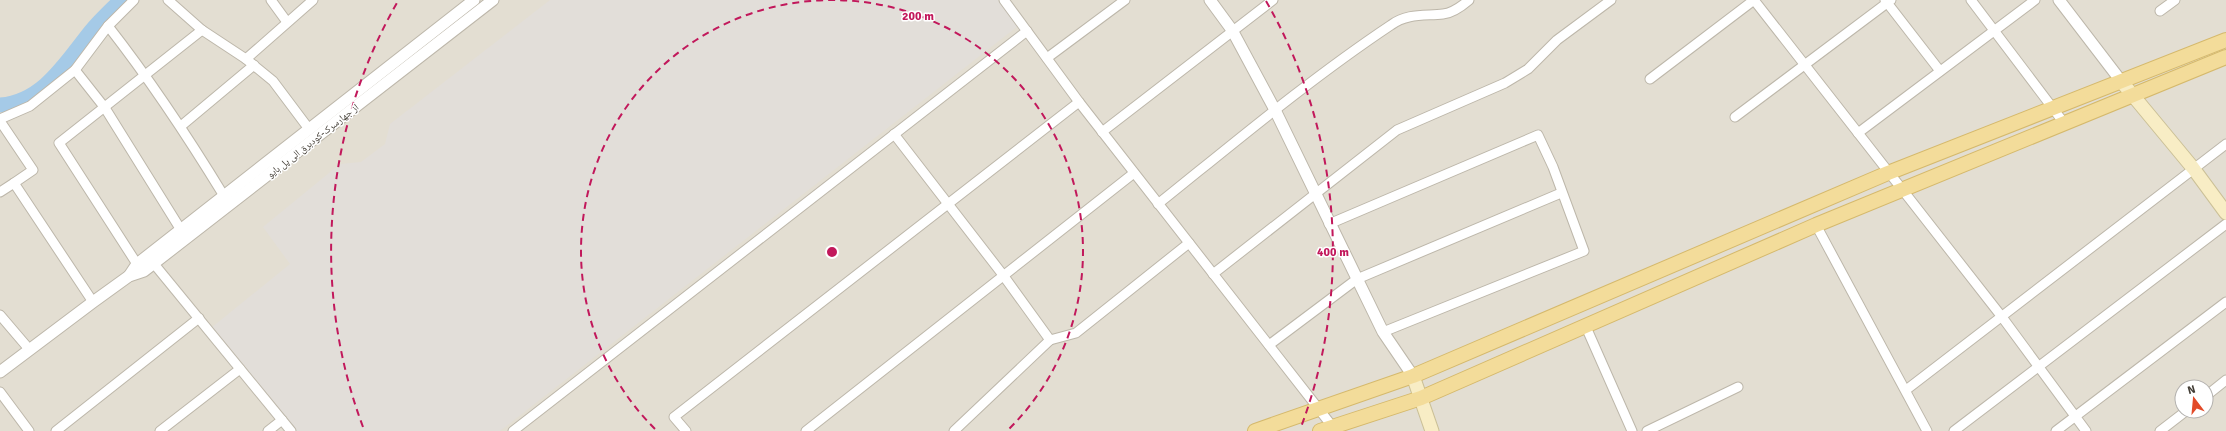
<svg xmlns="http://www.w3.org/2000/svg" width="2226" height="431" font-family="Signika,'Noto Naskh Arabic',sans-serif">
<rect width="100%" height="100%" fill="#f0ece4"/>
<path fill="#e3ded2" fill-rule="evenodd" d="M 0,0 L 2226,0 L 2226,431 L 0,431 ZM 2182,387 L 2206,387 L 2206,411 L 2182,411 Z"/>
<polygon fill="#e2ded9" points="550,0 998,0 1018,26 500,431 296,431 211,328 290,264 263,227 340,164 361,162 385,144 390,124"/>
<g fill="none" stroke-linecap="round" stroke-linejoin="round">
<path stroke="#a5cae7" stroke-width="15" d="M 0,105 C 43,102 66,62 91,31 C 100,20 111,10 121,0"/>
<g stroke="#bdb7aa" stroke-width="11">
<g id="minor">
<polyline points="168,0 202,30 246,59 273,81 309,129"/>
<polyline points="271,0 287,22"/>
<polyline points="1004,0 1079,102 1332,426"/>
<polyline points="1754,0 2002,317 2086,431"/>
<polyline points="1885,0 1940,71"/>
<polyline points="1971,0 2064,123"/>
<polyline points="2160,11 2175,0"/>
<path d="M 108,26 C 151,81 188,137 224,196"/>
<polyline points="1047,58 1125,0"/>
<polyline points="246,59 313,0"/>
<polyline points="75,70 105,108 181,230"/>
<polyline points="1650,79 1754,0"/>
<polyline points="1735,117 1891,0"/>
<polyline points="0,119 30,106 75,70 108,26 134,0"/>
<polyline points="0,121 33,170 14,183"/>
<polyline points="181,126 254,65"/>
<polyline points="1102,132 1273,0"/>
<polyline points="1858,133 2035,0"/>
<polyline points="894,134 1003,275 1050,340"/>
<polyline points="0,192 14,183 93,302"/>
<path d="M 1158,204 C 1234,143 1310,79 1391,25 C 1407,13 1425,16 1443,14 C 1453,13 1462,6 1469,0"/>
<polyline points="1329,224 1538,135 1553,167 1584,251 1383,332"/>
<polyline points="1816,225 1927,431"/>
<polyline points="150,259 291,431"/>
<polyline points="137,264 59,143 202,30"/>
<polyline points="1213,274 1397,130 1505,83 1528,69 1557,40 1611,0"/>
<polyline points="0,315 29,349"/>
<polyline points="1586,327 1632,431"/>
<polyline points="1269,345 1357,279 1561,193"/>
<polyline points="1906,390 2226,144"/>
<polyline points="0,392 29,431"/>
<polyline points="2206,396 2226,380"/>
<polyline points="56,431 199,318"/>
<polyline points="160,431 240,369"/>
<polyline points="268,431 282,420"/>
<polyline points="513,431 1027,31"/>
<polyline points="686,431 674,417 1079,102"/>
<polyline points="806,431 1134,173"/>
<polyline points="954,431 1050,340 1076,333 1189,243"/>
<polyline points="1647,431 1738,387"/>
<polyline points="1954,431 2226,224"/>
<polyline points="2056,431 2226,302"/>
<polyline points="2160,431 2186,411"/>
</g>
</g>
<g stroke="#bdb7aa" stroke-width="13">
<g id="tertiary">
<polyline points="1210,0 1232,30 1275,110 1383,332 1413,376"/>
<polyline points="2059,0 2121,81"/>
<polyline points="129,276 137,264 474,0"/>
<polyline points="0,372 93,302 129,276 144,271 493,0"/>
</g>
</g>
<g stroke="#cbc097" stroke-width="15">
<g id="secondary">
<polyline points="2121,81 2193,168 2226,213"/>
<polyline points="1413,376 1432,431"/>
</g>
</g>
<g stroke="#d5b96c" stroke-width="16">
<g id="primary">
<polyline points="1255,431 1413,376 1888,173 2226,40"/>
<polyline points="1320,431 1421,398 1816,225 2226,57"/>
</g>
</g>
<use href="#minor" stroke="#fff" stroke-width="9"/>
<use href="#tertiary" stroke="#fff" stroke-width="11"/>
<use href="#secondary" stroke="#f8edc5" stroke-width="13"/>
<use href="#primary" stroke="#f3dc9a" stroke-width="14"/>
</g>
<g fill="none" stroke="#c2185b" stroke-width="2" stroke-dasharray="7 5">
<path d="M655 429A251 251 0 1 1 1009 429"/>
<path d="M363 427A501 501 0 0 1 398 1M1266 1A501 501 0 0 1 1301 427"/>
</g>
<g text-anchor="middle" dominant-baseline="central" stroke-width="3" stroke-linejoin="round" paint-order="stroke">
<g font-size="10" fill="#413c34" stroke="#fff">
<text transform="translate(313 141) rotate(-38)">از جهارسرک-کودبرق الی پل بایو</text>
</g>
</g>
<circle cx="832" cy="252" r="6" fill="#c2185b" stroke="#fff" stroke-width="2"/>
<g font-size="12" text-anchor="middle" font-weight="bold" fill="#c2185b" stroke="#fff" stroke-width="3" stroke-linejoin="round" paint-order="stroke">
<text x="918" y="20">200 m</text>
<text x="1333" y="256">400 m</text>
</g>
<g transform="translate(2194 399) rotate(344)"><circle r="19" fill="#ffffff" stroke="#b3b1ae"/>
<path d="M0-3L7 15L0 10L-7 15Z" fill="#e24a28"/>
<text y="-6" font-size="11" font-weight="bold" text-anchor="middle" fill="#413c34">N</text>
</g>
</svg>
